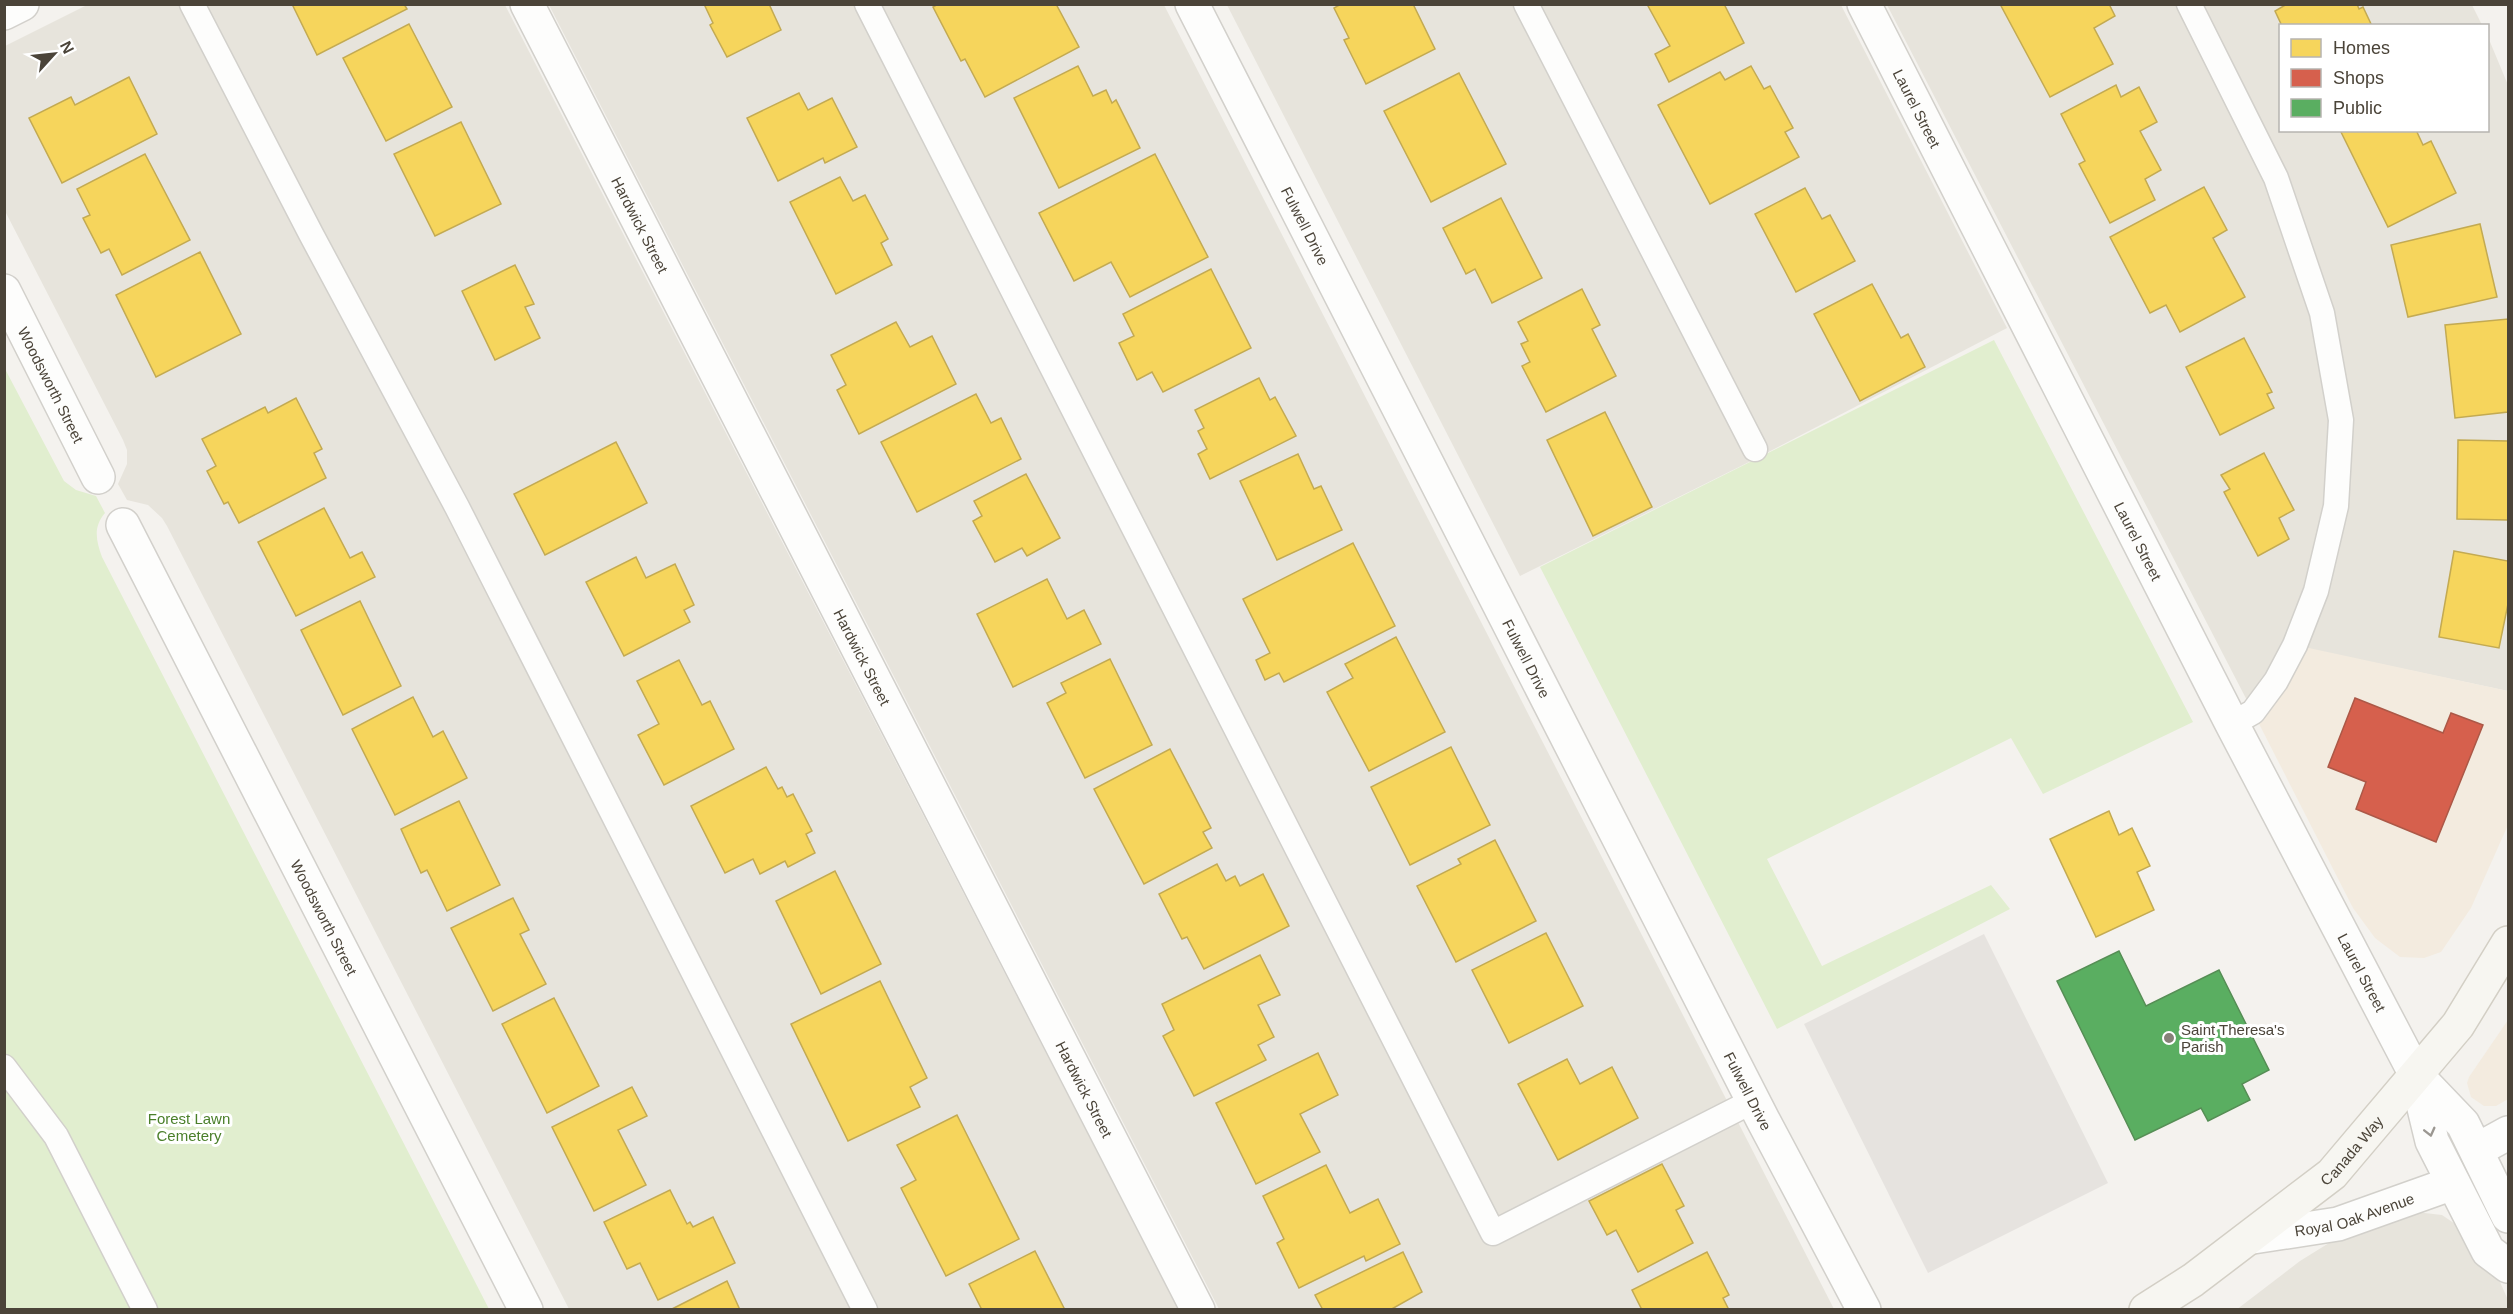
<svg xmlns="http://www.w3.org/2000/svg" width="2513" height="1314" font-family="Helvetica,sans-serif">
<rect width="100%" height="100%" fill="#f4f2ee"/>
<g fill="#e7e4dc">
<polygon points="87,5 505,5 1178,1309 569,1309 167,526 162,518 148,505 127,500 118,484 127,464 127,450 123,440 5,211 5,46"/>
<polygon points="549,5 1164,5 1834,1309 1219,1309"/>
<polygon points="1227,5 1841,5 2007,328 1753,460 1520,576"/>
<polygon points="1887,5 2472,5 2482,25 2280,26 2280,130 2488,130 2488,37 2508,85 2508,691 2295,646 2253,712"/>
<polygon points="2416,1212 2442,1215 2461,1228 2500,1282 2508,1300 2508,1310 2236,1310 2300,1261 2329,1243 2359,1228"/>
</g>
<g fill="#f3ebdf">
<polygon points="2295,645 2508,691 2508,825 2471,908 2441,952 2424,958 2400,957 2375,938 2353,908 2253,712"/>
<polygon points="2508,1020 2508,1099 2496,1106 2484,1106 2471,1097 2467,1083 2469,1077"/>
</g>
<g fill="#e1eecf">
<polygon points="1994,340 2193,722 2043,794 2011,738 1767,859 1822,966 1991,885 2010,909 1777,1029 1540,567"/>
<path d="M 4,367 L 64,481 L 76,490 L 96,496 L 105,513 C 93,527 96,540 102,557 L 489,1309 L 5,1309 Z"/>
</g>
<polygon fill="#e6e3df" points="1984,934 2108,1183 1928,1273 1804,1024"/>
<g fill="#f6d55c" stroke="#c3aa52" stroke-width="1.5">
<polygon points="292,4 404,4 407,9 317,55"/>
<polygon points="704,4 769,4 781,30 727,57 710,25 713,23"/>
<polygon points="938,4 1056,4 1079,47 985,97 965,59 961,61 933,7"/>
<polygon points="1341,4 1413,4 1435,49 1366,84 1344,40 1349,38 1334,8"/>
<polygon points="1651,4 1724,4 1744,43 1669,82 1655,54 1670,46 1648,6"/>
<polygon points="2000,4 2109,4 2115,16 2094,28 2113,64 2050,97"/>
<polygon points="2287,4 2357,4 2359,9 2363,7 2372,26 2282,26 2275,11"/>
<polygon points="409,24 452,107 386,141 343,58"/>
<polygon points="1078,66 1093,96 1106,90 1112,103 1116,100 1140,148 1059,188 1014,98"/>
<polygon points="1751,66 1764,89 1770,86 1793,128 1785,132 1799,157 1710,204 1658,105 1720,72 1725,80"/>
<polygon points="1459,73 1506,164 1431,202 1384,111"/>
<polygon points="129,77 157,134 62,183 29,118 71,97 75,105"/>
<polygon points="2116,85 2121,97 2139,87 2157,122 2140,131 2161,170 2145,179 2155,200 2110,223 2079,164 2085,161 2061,114"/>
<polygon points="799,93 808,110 832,98 857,147 825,163 823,158 778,181 747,118"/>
<polygon points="461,122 501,204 435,236 394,154"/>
<polygon points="2340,130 2416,130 2423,145 2431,141 2456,193 2388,227"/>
<polygon points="145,154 190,240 122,275 109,249 101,253 83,218 90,215 77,189"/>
<polygon points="1155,154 1208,257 1130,297 1111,262 1074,281 1039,213"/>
<polygon points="840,177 853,201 865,195 888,239 881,243 892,265 836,294 790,202"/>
<polygon points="2204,187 2227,230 2213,238 2245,297 2180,332 2166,305 2150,313 2110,237"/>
<polygon points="1805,188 1822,219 1830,215 1855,261 1796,292 1755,214"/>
<polygon points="1501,198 1542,278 1492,303 1475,269 1466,274 1443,228"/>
<polygon points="2480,224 2497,297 2408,317 2391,245"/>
<polygon points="200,252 241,334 156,377 116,295"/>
<polygon points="515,265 534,304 525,307 540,338 495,360 462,291"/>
<polygon points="1211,269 1251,348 1163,392 1152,372 1137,380 1119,343 1134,336 1123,314"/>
<polygon points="1872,284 1901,338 1908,334 1925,367 1860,401 1814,314"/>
<polygon points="1582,289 1600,325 1592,329 1616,376 1546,412 1522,366 1530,362 1521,344 1528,341 1518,322"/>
<polygon points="2508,319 2508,412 2455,418 2445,325"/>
<polygon points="896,322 910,347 932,336 956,384 859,434 837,390 846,385 831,355"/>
<polygon points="2244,338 2272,392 2267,394 2274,408 2220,435 2186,367"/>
<polygon points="1259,378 1270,400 1275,397 1296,436 1210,479 1198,454 1207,449 1198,431 1204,428 1195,410"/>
<polygon points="976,394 991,423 1001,418 1021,459 917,512 881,442"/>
<polygon points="296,398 322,449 314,453 326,478 239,523 228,502 224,504 207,471 216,466 202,439 265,407 268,413"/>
<polygon points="1605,412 1652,507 1593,536 1547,440"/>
<polygon points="2458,440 2508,441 2508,520 2457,519"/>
<polygon points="616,442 647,503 545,555 514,494"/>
<polygon points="2264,453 2294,510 2279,518 2289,539 2258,556 2224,492 2230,489 2221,475"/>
<polygon points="1298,454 1314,489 1321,486 1342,530 1277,560 1240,481"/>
<polygon points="1026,474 1060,538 1027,556 1022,548 995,562 973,521 982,516 974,501"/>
<polygon points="324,508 350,558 362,552 375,577 296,616 258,542"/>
<polygon points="1353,543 1395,626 1284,682 1279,673 1265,680 1256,660 1270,653 1243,599"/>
<polygon points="2454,551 2508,561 2508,604 2499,648 2439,637"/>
<polygon points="636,557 646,578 675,564 694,605 684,610 690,622 624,656 586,582"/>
<polygon points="1047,579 1067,619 1084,610 1101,644 1013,687 977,614"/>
<polygon points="360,601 401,686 343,715 301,630"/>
<polygon points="1396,637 1445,732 1369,771 1327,692 1353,678 1345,664"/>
<polygon points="1110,659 1152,745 1085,778 1047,703 1066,693 1061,683"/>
<polygon points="679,660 702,705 710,701 734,749 664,785 638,735 659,724 637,681"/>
<polygon points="413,697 433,737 443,731 467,778 395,815 352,729"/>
<polygon points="1451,747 1490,825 1410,865 1371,787"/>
<polygon points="1170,749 1211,828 1203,832 1212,848 1144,884 1094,789"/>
<polygon points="766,767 778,789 782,787 787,797 793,794 812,831 806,834 815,853 788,867 785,861 760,874 753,859 725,873 691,806"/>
<polygon points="459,801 500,885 447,911 427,870 421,873 401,829"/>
<polygon points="2109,811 2119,835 2132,828 2150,866 2137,872 2154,910 2096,937 2050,839"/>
<polygon points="1495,840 1536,921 1456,962 1417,886 1461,864 1458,859"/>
<polygon points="1217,864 1226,881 1235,876 1240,886 1263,874 1289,926 1204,969 1187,937 1182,939 1159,894"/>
<polygon points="835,871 881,964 821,994 776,901"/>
<polygon points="513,898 529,930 520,934 546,984 493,1011 451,928"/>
<polygon points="1546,933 1583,1006 1509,1043 1472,970"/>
<polygon points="1260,955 1280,995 1258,1005 1274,1037 1258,1045 1266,1060 1194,1096 1163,1036 1174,1030 1162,1004"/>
<polygon points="880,981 927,1078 910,1087 920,1107 848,1141 791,1024"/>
<polygon points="554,998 599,1086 547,1113 502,1024"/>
<polygon points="1318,1053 1338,1095 1300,1114 1320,1152 1256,1184 1216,1103"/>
<polygon points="1567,1059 1580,1084 1612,1067 1638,1118 1558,1160 1518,1084"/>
<polygon points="632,1087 647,1116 618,1130 646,1185 594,1211 552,1127"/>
<polygon points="957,1115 1019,1239 946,1276 901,1188 916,1180 897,1145"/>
<polygon points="1662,1164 1684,1206 1676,1210 1693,1243 1638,1272 1616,1230 1607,1235 1589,1201"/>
<polygon points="1326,1165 1350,1213 1378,1199 1400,1244 1366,1261 1364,1256 1299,1288 1277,1243 1284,1239 1263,1196"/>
<polygon points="670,1190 687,1224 690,1222 693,1227 713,1217 735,1263 658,1300 640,1263 627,1269 604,1222"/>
<polygon points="1035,1251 1065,1310 982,1310 969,1284"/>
<polygon points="1403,1252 1422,1292 1390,1310 1323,1310 1315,1295"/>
<polygon points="1707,1252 1729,1295 1723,1298 1729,1310 1642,1310 1632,1290"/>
<polygon points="727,1281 740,1310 670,1310"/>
</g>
<polygon fill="#d6604d" stroke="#ac5847" stroke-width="1.5" points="2355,698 2443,733 2451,713 2483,725 2436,842 2356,809 2366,782 2328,767"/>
<polygon fill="#5aae61" stroke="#568e55" stroke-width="1.5" points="2119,951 2146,1006 2219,970 2269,1070 2242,1084 2250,1100 2208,1121 2201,1108 2135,1140 2057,981"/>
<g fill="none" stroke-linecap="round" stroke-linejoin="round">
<g stroke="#d2d0cb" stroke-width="27">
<g id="lane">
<polyline points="192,4 311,234 457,507 865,1310"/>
<polyline points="867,4 1493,1233 1753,1101"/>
<polyline points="1526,4 1755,449"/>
<polyline points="2189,4 2276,178 2322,313 2341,420 2336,506 2316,591 2295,645 2276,681 2253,712 2232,724"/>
<polyline points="4,1067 56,1136 145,1310"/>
</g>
</g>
<g stroke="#d2d0cb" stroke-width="36">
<g id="street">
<path id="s1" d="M 527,4 L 1198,1310"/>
<path id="s2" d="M 1192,4 L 1763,1120 L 1864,1310"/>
<path id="s3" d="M 1864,4 L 2232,724 L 2416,1075 L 2432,1141 L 2488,1251 L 2508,1266"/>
<polyline points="4,13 22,4"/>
<path id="s4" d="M 4,291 L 98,477"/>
<path id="s5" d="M 123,525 L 526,1310"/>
<polyline points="2417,1076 2463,1124 2508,1216"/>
<polyline points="2477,1150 2508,1133"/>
<path id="s6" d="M 2253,1237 L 2338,1224 L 2453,1183"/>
</g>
</g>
<g stroke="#d3cfc5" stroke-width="36">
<g id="secondary">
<path id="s7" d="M 2146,1310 L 2193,1280 L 2332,1174 L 2458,1025 L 2508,943"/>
</g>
</g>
<use href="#lane" stroke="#fdfdfc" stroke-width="24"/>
<use href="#street" stroke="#fdfdfc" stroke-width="33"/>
<use href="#secondary" stroke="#f7f6f1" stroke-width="33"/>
</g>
<defs><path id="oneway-chevron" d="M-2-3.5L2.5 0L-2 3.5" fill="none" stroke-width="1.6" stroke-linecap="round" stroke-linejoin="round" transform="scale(1.5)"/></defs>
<use stroke="#9b9791" href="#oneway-chevron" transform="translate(2430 1132) rotate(76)"/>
<circle fill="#868178" stroke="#fff" stroke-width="2" cx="2169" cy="1038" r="6"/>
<g text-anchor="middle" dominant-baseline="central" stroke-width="6" stroke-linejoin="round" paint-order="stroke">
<g font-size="15" fill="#4b4439" stroke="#fff">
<text stroke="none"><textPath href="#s3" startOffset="117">Laurel Street</textPath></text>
<text stroke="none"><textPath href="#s1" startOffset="248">Hardwick Street</textPath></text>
<text stroke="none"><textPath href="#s2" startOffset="249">Fulwell Drive</textPath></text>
<text stroke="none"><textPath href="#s4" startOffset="105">Woodsworth Street</textPath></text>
<text stroke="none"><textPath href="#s3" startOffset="603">Laurel Street</textPath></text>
<text stroke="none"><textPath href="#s1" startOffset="734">Hardwick Street</textPath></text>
<text stroke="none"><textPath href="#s2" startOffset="735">Fulwell Drive</textPath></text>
<text stroke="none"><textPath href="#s5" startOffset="441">Woodsworth Street</textPath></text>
<text stroke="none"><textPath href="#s3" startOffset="1089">Laurel Street</textPath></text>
<text stroke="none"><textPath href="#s1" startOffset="1220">Hardwick Street</textPath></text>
<text stroke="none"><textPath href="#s2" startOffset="1221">Fulwell Drive</textPath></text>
<text stroke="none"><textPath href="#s7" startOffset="261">Canada Way</textPath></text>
<text stroke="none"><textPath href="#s6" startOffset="104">Royal Oak Avenue</textPath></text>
</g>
<g font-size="15" fill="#4b4439" stroke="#fff" text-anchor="start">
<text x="2181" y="1029">Saint Theresa's<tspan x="2181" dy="17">Parish</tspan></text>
</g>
<g font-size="15" fill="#4a7f2a" stroke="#fff">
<text x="189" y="1118">Forest Lawn<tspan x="189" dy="17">Cemetery</tspan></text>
</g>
</g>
<rect width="2513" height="1314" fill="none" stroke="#4b4439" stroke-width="12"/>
<rect x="2279" y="24" width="210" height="108" fill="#ffffff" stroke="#b7b4b0" stroke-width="1.5"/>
<rect x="2291" y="39" width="30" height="18" fill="#f6d55c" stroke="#b7b4b0" stroke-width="1.5"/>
<text x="2333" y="54" font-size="18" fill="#4b4439">Homes</text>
<rect x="2291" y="69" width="30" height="18" fill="#d6604d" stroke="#b7b4b0" stroke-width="1.5"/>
<text x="2333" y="84" font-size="18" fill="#4b4439">Shops</text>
<rect x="2291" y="99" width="30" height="18" fill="#5aae61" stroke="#b7b4b0" stroke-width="1.5"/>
<text x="2333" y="114" font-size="18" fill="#4b4439">Public</text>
<g transform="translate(54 54) rotate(63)" stroke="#ffffff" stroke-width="4.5" paint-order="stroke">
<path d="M0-4.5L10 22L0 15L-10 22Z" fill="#4b4439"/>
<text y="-9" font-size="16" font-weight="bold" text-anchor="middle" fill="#4b4439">N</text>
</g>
</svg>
